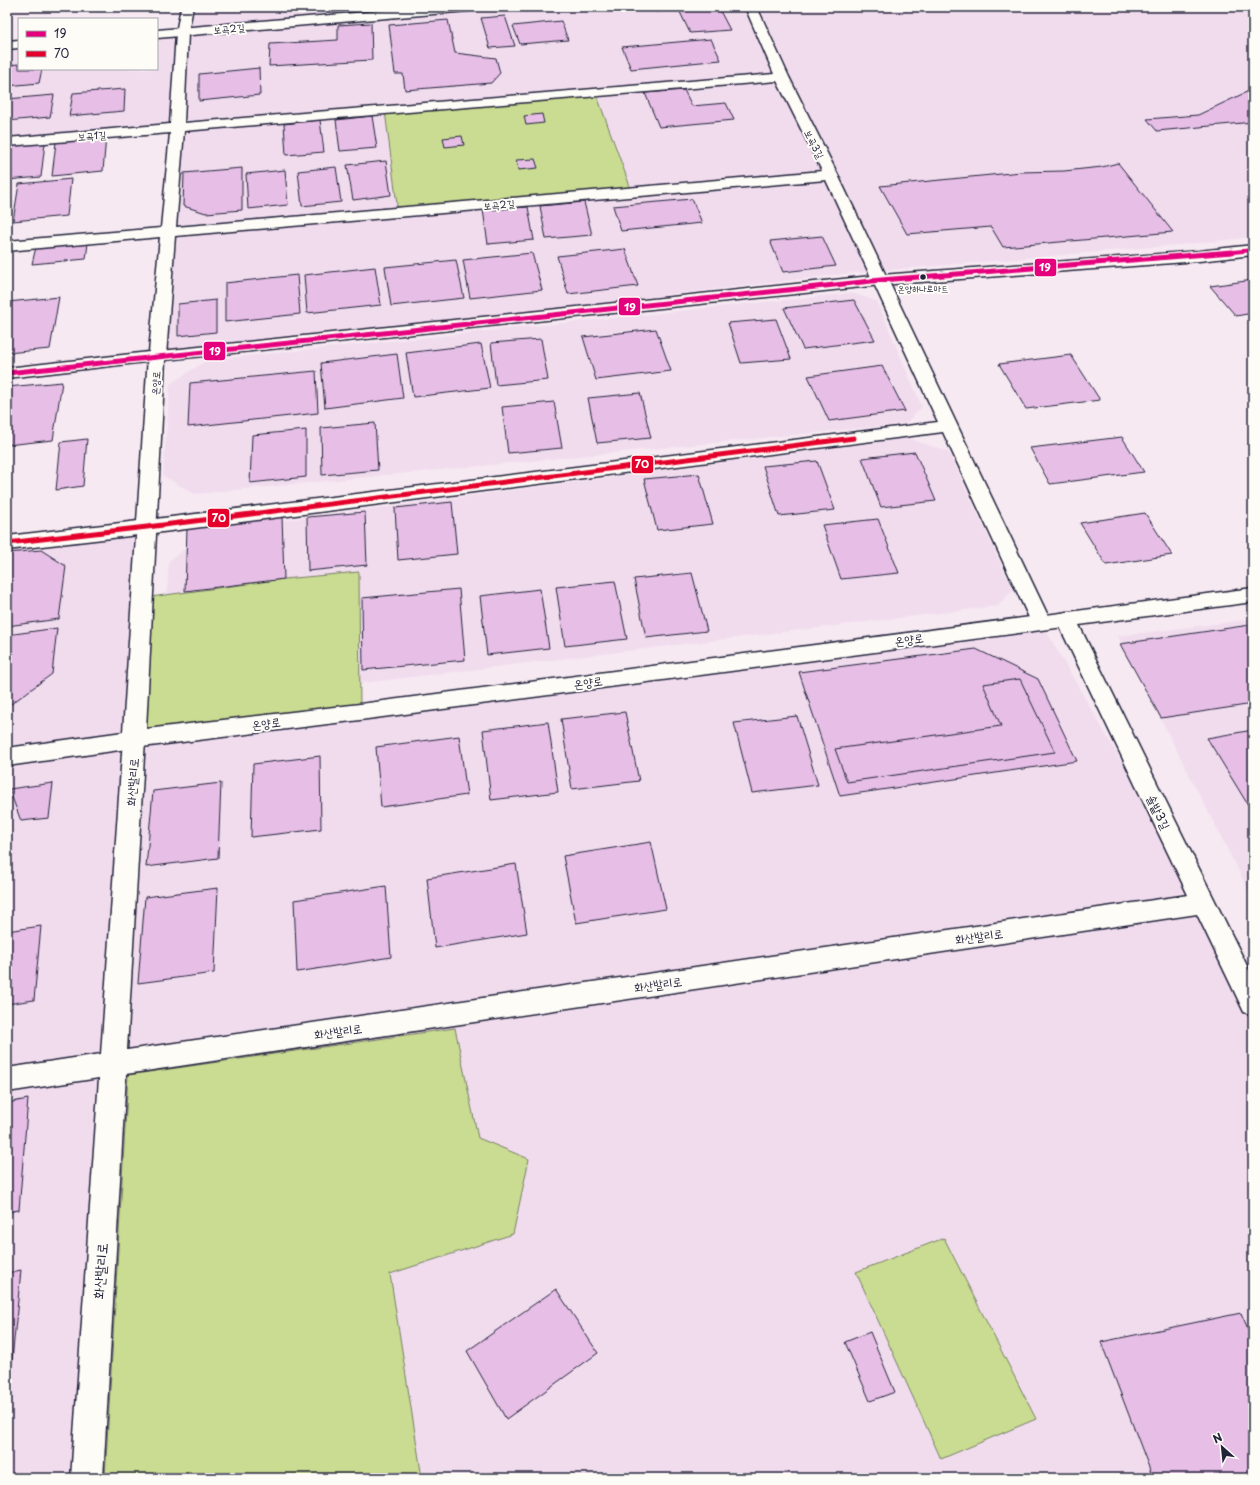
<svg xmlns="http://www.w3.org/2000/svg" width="1260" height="1485" font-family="'Playpen Sans','Poor Story',sans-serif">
<rect width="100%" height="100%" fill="#f6e9f2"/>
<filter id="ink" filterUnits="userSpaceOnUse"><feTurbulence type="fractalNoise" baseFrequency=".025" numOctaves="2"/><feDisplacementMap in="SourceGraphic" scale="8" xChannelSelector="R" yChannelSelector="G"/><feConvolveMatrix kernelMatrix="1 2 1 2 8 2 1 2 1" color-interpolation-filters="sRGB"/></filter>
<g filter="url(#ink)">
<g fill="#f1dcee">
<polygon points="187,7 1253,7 1253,237 1189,244 844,274 157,356 177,129 7,142 7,45 19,44 19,69 157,69 157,34 182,32"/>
<polygon points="851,293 877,301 922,407 905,424 195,494 163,476 170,384 207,360"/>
<polygon points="908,438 949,452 1013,590 998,606 198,703 161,680 169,561 210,530"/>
<polygon points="147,527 134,739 1041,622 1203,903 1253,1004 1253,1478 7,1478 7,543"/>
<polygon points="1253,619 1253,899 1118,636"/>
</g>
<g fill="#c9dc91" stroke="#767f66">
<polygon points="596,93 632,192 398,213 385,111"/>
<polygon points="359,572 360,712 134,739 143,598 284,579"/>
<polygon points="455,1028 478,1138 529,1159 513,1234 390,1274 422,1478 105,1478 128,1075"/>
<polygon points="944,1238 1036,1419 941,1459 856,1272"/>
</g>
<g fill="#e6bee6" stroke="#22223b">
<polygon points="653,7 718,7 730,30 690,33 679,10 656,12"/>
<polygon points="505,16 515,46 490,48 481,18"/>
<polygon points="448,20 455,53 496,58 500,73 491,83 405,90 403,74 395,74 389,25"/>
<polygon points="561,21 568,40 520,44 513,26"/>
<polygon points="371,23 372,60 269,66 270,44 338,40 338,25"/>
<polygon points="711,39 721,60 631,69 622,47"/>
<polygon points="19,64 19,69 42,69 39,83 7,86 7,65"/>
<polygon points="259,68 260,95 199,101 199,74"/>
<polygon points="125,89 124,111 69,116 73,93"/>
<polygon points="1253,89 1253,122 1157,131 1147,119 1198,115"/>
<polygon points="684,90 692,106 726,103 734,120 659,127 645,93"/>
<polygon points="54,95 50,117 7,121 7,99"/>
<polygon points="542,114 544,123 526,125 524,116"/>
<polygon points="372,116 377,148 340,151 336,120"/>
<polygon points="320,120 324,152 286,155 284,124"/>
<polygon points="462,136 464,145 445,147 443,138"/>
<polygon points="106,137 103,171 52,176 56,142"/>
<polygon points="45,143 41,177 7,180 7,146"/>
<polygon points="535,159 538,168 518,170 516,160"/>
<polygon points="386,161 391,195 353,200 347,165"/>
<polygon points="1118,163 1173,232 1003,247 991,227 907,234 880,186 1021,172 1064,171 1102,167"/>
<polygon points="336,167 341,202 302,206 298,171"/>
<polygon points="242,168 242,210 206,213 183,206 184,173"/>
<polygon points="285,170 288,205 248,209 246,174"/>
<polygon points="71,179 67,216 13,221 19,184"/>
<polygon points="692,199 702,223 621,231 613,206"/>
<polygon points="584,202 592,235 546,239 540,206"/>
<polygon points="528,207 534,240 488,244 483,210"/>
<polygon points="822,236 836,266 783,272 770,241"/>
<polygon points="88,243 86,259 32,264 36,247"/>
<polygon points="625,249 638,286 568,294 557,256"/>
<polygon points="532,253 542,290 470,298 463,260"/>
<polygon points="456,260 464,298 391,306 385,267"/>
<polygon points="375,267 381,305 307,313 304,275"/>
<polygon points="297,275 300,314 225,322 225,283"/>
<polygon points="1253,280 1253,313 1236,316 1210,286"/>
<polygon points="59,297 50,349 7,353 7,302"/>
<polygon points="216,300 216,332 178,336 178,304"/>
<polygon points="854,300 875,340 803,349 784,308"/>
<polygon points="776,319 791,359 741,363 728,323"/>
<polygon points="656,329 671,371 596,380 583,337"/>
<polygon points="541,339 548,380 496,385 491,343"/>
<polygon points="481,344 490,388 413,397 406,353"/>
<polygon points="397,354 403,398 325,408 321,363"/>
<polygon points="1071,355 1100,400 1026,409 999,364"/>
<polygon points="882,366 905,411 829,421 808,376"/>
<polygon points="316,371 318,413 188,427 190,383"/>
<polygon points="62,382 53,440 7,445 7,387"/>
<polygon points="640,393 651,438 597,443 588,398"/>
<polygon points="554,402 562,448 508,453 502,407"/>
<polygon points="375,423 378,470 322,475 321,428"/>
<polygon points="306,430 306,477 250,483 252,435"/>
<polygon points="1122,437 1144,472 1050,484 1030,448"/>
<polygon points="87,439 83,486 56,490 61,442"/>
<polygon points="915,452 936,501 881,507 862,458"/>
<polygon points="817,461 835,510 779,516 763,466"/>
<polygon points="699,474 713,524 657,530 644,479"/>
<polygon points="452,502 457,554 398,560 395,508"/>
<polygon points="365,512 367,565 308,571 307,517"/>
<polygon points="1145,513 1172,555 1106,565 1080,523"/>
<polygon points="282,516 284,579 185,591 187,528"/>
<polygon points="878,519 899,573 841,579 822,525"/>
<polygon points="41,550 66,566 59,619 7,626 7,553"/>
<polygon points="692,573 707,631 646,638 634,579"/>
<polygon points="615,581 627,639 565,646 556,587"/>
<polygon points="459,589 465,660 363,670 362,598"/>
<polygon points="540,589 549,648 487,655 480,596"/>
<polygon points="1250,625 1253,629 1253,704 1161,718 1120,644"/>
<polygon points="57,628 52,674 7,707 7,635"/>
<polygon points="976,649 1038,679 1077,761 840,796 799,672"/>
<polygon points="1020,679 1055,752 847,782 835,749 1001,726 983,684"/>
<polygon points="625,712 639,781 572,789 561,719"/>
<polygon points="797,716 818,785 752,793 734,723"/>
<polygon points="548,722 558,792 491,800 483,730"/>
<polygon points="1253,730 1253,813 1207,738"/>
<polygon points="459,736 467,795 381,807 376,747"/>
<polygon points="320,756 321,829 251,837 253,764"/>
<polygon points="53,783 49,818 21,821 9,789"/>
<polygon points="221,783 218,858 146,867 153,791"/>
<polygon points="651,842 666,909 576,923 563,856"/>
<polygon points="516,864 527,933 435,948 427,878"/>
<polygon points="386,886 391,957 297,972 294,900"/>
<polygon points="218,888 214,973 138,983 145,897"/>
<polygon points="41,926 34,1000 7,1004 7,931"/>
<polygon points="28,1099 19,1210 7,1212 7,1103"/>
<polygon points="21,1270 8,1400 7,1401 7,1273"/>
<polygon points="556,1289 598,1353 506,1419 467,1351"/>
<polygon points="1241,1313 1253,1340 1253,1478 1153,1478 1101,1342"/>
<polygon points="870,1332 895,1392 870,1401 845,1342"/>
</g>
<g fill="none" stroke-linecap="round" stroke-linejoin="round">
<g stroke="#22223b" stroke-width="3">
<g id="minor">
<path d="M 181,7 L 193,7 L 188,33 L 184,123 L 774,74 L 745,7 L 757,7 L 789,77 L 838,175 L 1051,622 L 1048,627 L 1041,629 L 1034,627 L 1031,622 L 943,432 L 147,534 L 7,550 L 7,536 L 147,520 L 938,422 L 826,180 L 175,236 L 166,356 L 163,360 L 7,378 L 7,368 L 149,352 L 160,237 L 7,251 L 7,241 L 161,228 L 170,133 L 7,146 L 7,138 L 170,124 L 176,33 ZM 777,81 L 822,171 L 176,227 L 184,131 Z"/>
<polygon points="1066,612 1073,614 1076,619 1253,978 1253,1015 1244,1012 1197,914 126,1074 103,1478 71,1478 99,1078 7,1092 7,1068 101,1054 123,739 126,733 134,730 142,733 145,739 127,1050 1188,895 1056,619 1059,614"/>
</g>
</g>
<g stroke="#22223b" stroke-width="3">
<g id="tertiary">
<polygon points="425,7 474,7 472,10 468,11 157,38 157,30"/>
<polygon points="19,40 19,48 7,49 7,41"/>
</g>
</g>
<g stroke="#22223b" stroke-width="3">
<polygon id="secondary" points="1253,245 1253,255 1199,261 881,285 165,360 146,729 360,704 1253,588 1253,602 360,720 134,748 7,766 7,748 123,732 148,356 151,352 881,275 1199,251"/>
</g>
<use href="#minor" fill="#fdfcf7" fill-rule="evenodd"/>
<use href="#tertiary" fill="#fdfcf7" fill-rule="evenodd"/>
<use href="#secondary" fill="#fdfcf7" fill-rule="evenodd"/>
<g stroke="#fdfcf7" stroke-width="6">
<polyline id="bus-1-far1" points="1223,253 1253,250"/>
</g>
<g stroke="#fdfcf7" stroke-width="8">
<polyline id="bus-1" points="7,373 881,280 1232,252"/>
</g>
<g stroke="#fdfcf7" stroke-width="8">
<polyline id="bus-2" points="7,543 147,527 854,438"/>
</g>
<use href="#bus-1-far1" stroke="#e5007d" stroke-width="4"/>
<use href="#bus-1" stroke="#e5007d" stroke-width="5"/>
<use href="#bus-2" stroke="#e4002b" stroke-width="5"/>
</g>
</g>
<circle fill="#22223b" stroke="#fdfcf7" stroke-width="1.5" cx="923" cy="277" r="3.5"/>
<g text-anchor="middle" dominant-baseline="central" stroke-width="4" stroke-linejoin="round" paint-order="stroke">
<g font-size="9" fill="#22223b" stroke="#fdfcf7">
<text x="923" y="288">온양하나로마트</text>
</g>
<g font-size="10" fill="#22223b" stroke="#fdfcf7">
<text transform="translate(229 28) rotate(-5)">보곡2길</text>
<text transform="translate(92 135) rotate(-4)">보곡1길</text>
<text transform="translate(815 144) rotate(63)">보곡3길</text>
<text transform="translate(499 204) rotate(-5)">보곡2길</text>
<text transform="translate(155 383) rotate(-87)">온양로</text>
</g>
<g font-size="12" fill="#22223b" stroke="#fdfcf7">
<text transform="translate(909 639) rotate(-8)">온양로</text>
<text transform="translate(588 682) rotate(-8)">온양로</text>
<text transform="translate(266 723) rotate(-7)">온양로</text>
<text transform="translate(132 782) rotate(-86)">화산발리로</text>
<text transform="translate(1159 812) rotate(64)">솔밭3길</text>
<text transform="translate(979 936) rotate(-8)">화산발리로</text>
<text transform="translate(658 984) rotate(-8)">화산발리로</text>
<text transform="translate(338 1031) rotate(-8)">화산발리로</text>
</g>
<g font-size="14" fill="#22223b" stroke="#fdfcf7">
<text transform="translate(100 1271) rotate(-86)">화산발리로</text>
</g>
</g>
<g stroke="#fdfcf7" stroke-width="1.5">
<rect x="1034" y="258" width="23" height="19" rx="4" fill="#e5007d"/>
<rect x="618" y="297" width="23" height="19" rx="4" fill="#e5007d"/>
<rect x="203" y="341" width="23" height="20" rx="4" fill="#e5007d"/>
<rect x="631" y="455" width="23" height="19" rx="4" fill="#e4002b"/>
<rect x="207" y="508" width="23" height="20" rx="4" fill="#e4002b"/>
</g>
<g font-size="11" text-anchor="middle" font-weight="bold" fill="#fff">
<text x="1045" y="271">19</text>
<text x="630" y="311">19</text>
<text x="215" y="355">19</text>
<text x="642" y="468">70</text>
<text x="219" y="522">70</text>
</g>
<rect width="1260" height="1485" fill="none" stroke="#fdfcf7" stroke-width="24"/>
<rect x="12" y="12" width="1236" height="1461" fill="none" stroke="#22223b" stroke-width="1.5" filter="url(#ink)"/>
<rect x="18" y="18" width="140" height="52" fill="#fdfcf7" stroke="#a5a5ac"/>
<rect x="26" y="31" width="20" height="6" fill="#e5007d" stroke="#a5a5ac"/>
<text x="54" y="38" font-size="12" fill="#22223b">19</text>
<rect x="26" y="51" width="20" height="6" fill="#e4002b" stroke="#a5a5ac"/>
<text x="54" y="58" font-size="12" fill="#22223b">70</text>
<g transform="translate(1222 1447) rotate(333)" stroke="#fdfcf7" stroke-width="3" paint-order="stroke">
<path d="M0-3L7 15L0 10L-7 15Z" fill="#22223b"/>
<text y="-6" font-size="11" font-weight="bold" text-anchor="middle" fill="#22223b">N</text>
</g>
</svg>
